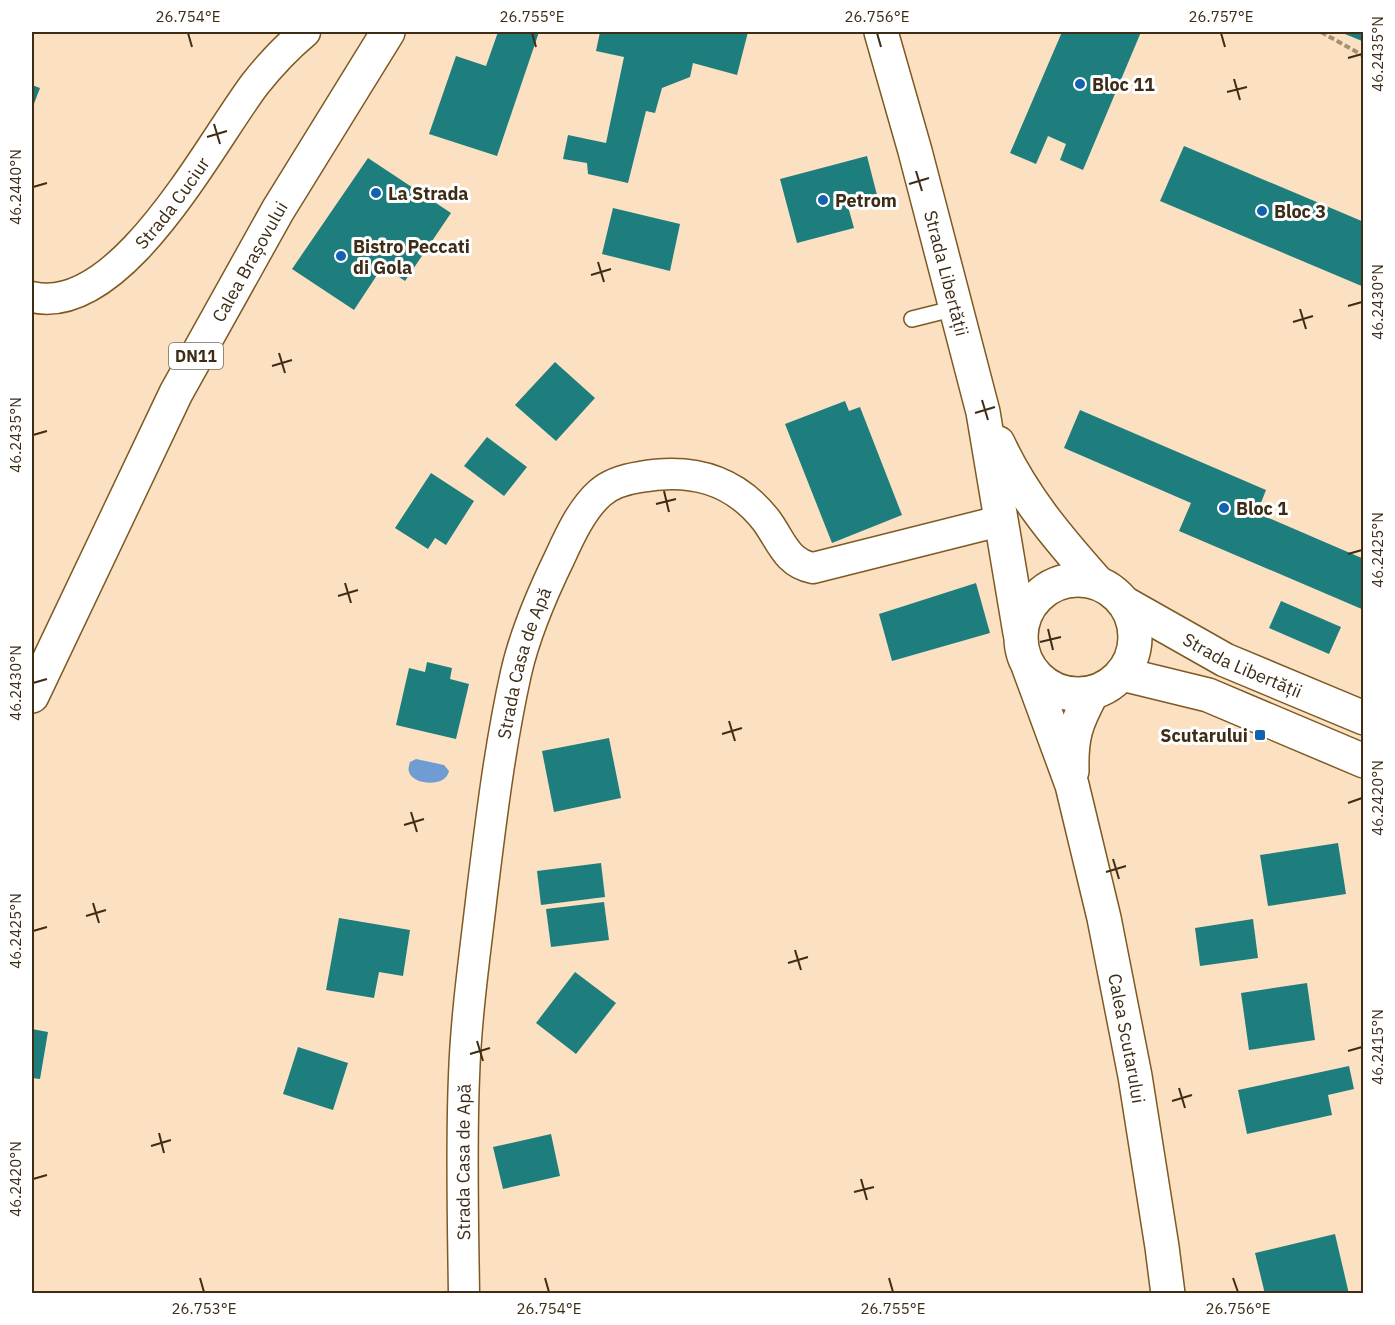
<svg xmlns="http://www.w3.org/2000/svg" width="1395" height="1325" font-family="'IBM Plex Sans',sans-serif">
<rect width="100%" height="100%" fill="#fbe1c1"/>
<path fill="#6f9cd2" d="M 416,759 L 444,765 L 449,771 C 446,788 413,785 409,772 C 408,769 409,765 410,762 Z"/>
<g fill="#1e7e7d">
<polygon points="498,32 539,32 497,156 429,134 456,56 486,66"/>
<polygon points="600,32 748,32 737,75 693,63 690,77 662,88 655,113 646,111 628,183 588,174 587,163 563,159 568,135 606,143 624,57 596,51"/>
<polygon points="1062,32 1141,32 1083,170 1060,160 1066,144 1048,136 1036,164 1010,153"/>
<polygon points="1340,32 1364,32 1364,38 1362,41"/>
<polygon points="32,85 40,88 32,109"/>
<polygon points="1184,146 1364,222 1364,287 1160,201"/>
<polygon points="867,156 877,195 847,203 854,228 797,243 780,179"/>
<polygon points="368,158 451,213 405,281 383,266 354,310 292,269"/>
<polygon points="613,208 680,224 670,271 602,254"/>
<polygon points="555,362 595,398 556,441 515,405"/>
<polygon points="845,401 849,411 860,407 902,515 832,543 785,424"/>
<polygon points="1080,410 1266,490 1257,513 1364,559 1364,610 1179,531 1191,503 1064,448"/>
<polygon points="487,437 527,467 504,496 464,466"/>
<polygon points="431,473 474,501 446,545 435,538 428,549 395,528"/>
<polygon points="976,583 990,633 892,661 879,614"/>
<polygon points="1281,601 1341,627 1329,654 1269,628"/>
<polygon points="427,662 452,668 450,679 469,684 456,739 396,725 409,668 425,672"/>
<polygon points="609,738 621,798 554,812 542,751"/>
<polygon points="1338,843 1346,894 1268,906 1260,855"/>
<polygon points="601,863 605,897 541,905 537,871"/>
<polygon points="604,902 609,940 551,947 546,909"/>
<polygon points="339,918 410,930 403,976 379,972 374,998 326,990"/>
<polygon points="1253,919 1258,958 1200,966 1195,928"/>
<polygon points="575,972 616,1003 576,1054 536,1023"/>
<polygon points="1307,983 1315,1040 1249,1050 1241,993"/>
<polygon points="32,1029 48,1032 40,1079 32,1078"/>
<polygon points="298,1047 348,1063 333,1110 283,1094"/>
<polygon points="1349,1066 1354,1089 1328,1095 1332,1115 1247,1134 1238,1090"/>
<polygon points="551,1134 560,1176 503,1189 493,1147"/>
<polygon points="1335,1234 1349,1294 1265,1294 1255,1253"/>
</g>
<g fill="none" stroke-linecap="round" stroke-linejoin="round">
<g stroke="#7d5923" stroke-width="18">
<polyline id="service" points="912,319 956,308"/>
</g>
<g stroke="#7d5923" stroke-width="33">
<g id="minor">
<path id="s1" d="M 32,297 C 121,318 210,143 255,84 C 270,65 287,47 305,32"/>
<path id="s2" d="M 464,1294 C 463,1221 461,1149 464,1077 C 466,1015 475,954 482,893 C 491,820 500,745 516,673 C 525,633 542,594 560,557 C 570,535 582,509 600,493 C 610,484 627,479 640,477 C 690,468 733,478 766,520 C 781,540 786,563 813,568 L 1000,521"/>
</g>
</g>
<g stroke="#7d5923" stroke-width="36">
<g id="secondary">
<path id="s3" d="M 881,32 L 915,151 L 983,412 L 1020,633"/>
<path d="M 998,443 C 1023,497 1058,538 1097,582"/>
<circle cx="1078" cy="637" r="57"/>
<path id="s4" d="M 1126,604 L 1225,660 L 1364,718"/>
<path id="s5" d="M 1029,668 L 1072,785 L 1104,918 L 1135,1076 L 1162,1247 L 1168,1294"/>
<polyline points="1122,674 1208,695 1364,761"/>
<path d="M 1072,771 C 1071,736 1076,723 1092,693"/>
</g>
</g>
<g stroke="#7d5923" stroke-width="36">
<g id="trunk">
<path id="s6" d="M 32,696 L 176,393 L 278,210 L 388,32"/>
</g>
</g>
<polyline stroke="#a69075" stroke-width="4" stroke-dasharray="6 3" stroke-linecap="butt" points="1321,32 1364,56"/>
<use href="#service" stroke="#fff" stroke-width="15"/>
<use href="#minor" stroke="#fff" stroke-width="30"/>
<use href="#secondary" stroke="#fff" stroke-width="33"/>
<use href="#trunk" stroke="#fff" stroke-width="33"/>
</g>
<path fill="none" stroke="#3d2c16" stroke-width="2" d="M 188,33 L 192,47M 532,33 L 536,47M 877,33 L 881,47M 1221,33 L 1225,47M 1348,58 L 1362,54M 1234,79 L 1240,100M 1227,92 L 1247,87M 214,124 L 220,144M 207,137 L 227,131M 916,171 L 922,191M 909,184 L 929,178M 33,187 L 47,183M 598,262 L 604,282M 591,275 L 611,269M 1348,306 L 1362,302M 1300,309 L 1306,329M 1293,322 L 1313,316M 279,353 L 285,373M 272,366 L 292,360M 982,400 L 988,420M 975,413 L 995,407M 33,435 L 47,431M 664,491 L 669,512M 656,504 L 676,499M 1348,554 L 1362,550M 345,583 L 351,603M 338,596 L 358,590M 1048,629 L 1053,650M 1040,642 L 1061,637M 33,683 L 47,679M 729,721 L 735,741M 722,734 L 742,728M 1348,803 L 1362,798M 411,812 L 417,832M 404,825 L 424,819M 1113,859 L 1119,879M 1106,872 L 1126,866M 93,903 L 99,923M 86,916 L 106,910M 33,931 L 47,927M 795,950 L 801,970M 788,963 L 808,957M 477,1041 L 483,1061M 1348,1051 L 1362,1047M 470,1054 L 490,1048M 1179,1088 L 1185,1108M 1172,1101 L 1192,1095M 159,1133 L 164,1153M 151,1146 L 171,1140M 33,1179 L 47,1175M 861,1179 L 867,1200M 854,1192 L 874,1187M 200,1278 L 204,1292M 545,1278 L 549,1292M 889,1278 L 893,1292M 1233,1278 L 1238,1292"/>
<g fill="#1362b0" stroke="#fff" stroke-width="2">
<circle cx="1080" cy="84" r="6"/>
<circle cx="376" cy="193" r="6"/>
<circle cx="823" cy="200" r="6"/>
<circle cx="1262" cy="211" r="6"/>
<circle cx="341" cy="256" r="6"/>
<circle cx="1224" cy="508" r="6"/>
<rect x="1254" y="729" width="12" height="12" rx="3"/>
</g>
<g text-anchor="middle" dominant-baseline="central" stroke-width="6" stroke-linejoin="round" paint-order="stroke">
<rect fill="#fff" stroke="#776b5c" stroke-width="1.5" x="169" y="343" width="54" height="26" rx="4.5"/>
<g font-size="16" font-weight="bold" fill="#3d2c16">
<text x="196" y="356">DN11</text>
</g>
<g font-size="18" font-weight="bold" fill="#3d2c16" stroke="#fff" text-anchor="start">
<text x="1092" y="84">Bloc 11</text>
<text x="388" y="193">La Strada</text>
<text x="835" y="200">Petrom</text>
<text x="1274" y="211">Bloc 3</text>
<text x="353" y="246">Bistro Peccati<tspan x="353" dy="21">di Gola</tspan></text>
<text x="1236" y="508">Bloc 1</text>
<text x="1248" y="735" text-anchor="end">Scutarului</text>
</g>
<g font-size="18" fill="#3d2c16" stroke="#fff">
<text stroke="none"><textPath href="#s1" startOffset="178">Strada Cuciur</textPath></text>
<text stroke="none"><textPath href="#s6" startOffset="486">Calea Brașovului</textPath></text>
<text stroke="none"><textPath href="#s3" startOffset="250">Strada Libertății</textPath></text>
<text stroke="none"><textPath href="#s2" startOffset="636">Strada Casa de Apă</textPath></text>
<text stroke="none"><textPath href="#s4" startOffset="132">Strada Libertății</textPath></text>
<text stroke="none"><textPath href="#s5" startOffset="384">Calea Scutarului</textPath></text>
<text stroke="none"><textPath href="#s2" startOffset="132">Strada Casa de Apă</textPath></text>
</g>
</g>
<rect width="1395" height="1325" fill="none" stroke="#ffffff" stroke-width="66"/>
<rect x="33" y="33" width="1329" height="1259" fill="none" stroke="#3d2c16" stroke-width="2"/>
<g font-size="15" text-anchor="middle" fill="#3d2c16">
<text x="188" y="22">26.754°E</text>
<text x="532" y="22">26.755°E</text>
<text x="877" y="22">26.756°E</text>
<text x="1221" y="22">26.757°E</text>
<text transform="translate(1378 54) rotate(-90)" y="5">46.2435°N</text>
<text transform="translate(16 187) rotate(-90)" y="5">46.2440°N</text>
<text transform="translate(1378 302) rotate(-90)" y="5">46.2430°N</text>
<text transform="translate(16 435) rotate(-90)" y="5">46.2435°N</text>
<text transform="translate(1378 550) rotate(-90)" y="5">46.2425°N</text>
<text transform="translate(16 683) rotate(-90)" y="5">46.2430°N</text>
<text transform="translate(1378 798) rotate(-90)" y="5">46.2420°N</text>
<text transform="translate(16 931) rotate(-90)" y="5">46.2425°N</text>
<text transform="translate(1378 1047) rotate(-90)" y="5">46.2415°N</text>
<text transform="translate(16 1179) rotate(-90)" y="5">46.2420°N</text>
<text x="204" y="1314">26.753°E</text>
<text x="549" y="1314">26.754°E</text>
<text x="893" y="1314">26.755°E</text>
<text x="1238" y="1314">26.756°E</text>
</g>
</svg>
